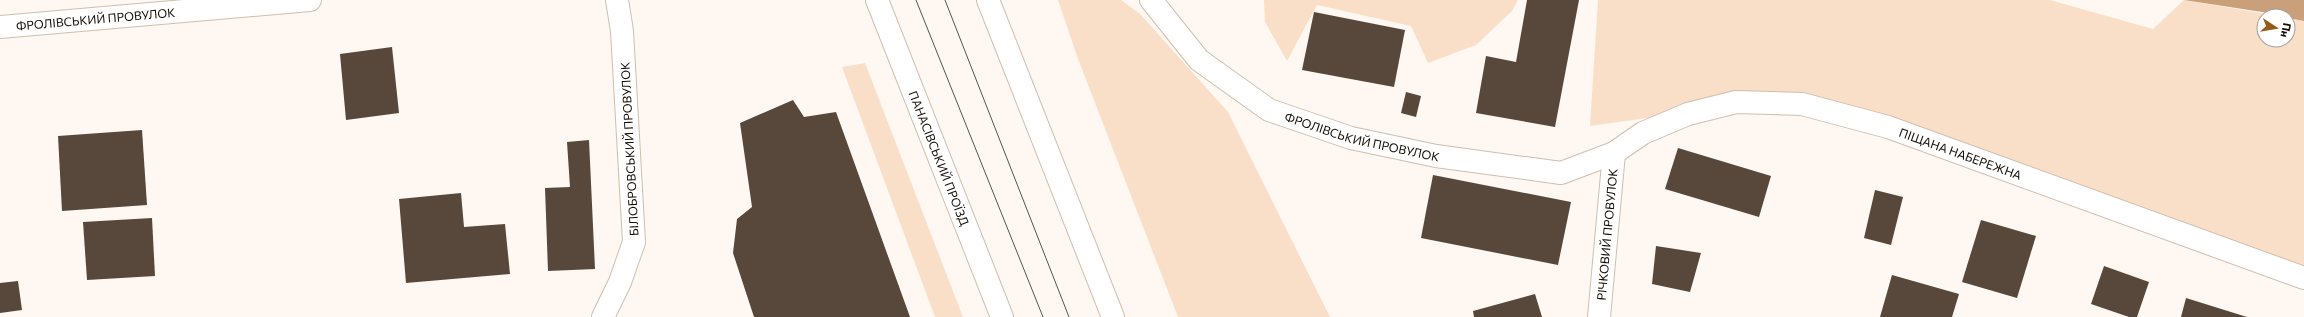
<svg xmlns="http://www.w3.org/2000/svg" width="2304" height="317" font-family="Commissioner,sans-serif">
<rect width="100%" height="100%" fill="#fff7f1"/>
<g fill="#fadfc8">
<polygon points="1058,0 1121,0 1140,14 1228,112 1330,317 1178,317 1078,59"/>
<polygon points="1264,0 1518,0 1512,11 1476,45 1428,63 1411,26 1317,5 1287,61 1265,22"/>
<polygon points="1598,0 2050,0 2153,29 2184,0 2278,16 2264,16 2264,40 2288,40 2288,18 2304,21 2304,281 1821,109 1698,111 1590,126"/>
<polygon points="865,63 963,317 935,317 842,67"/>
</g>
<polygon fill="#c9a07a" points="2184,0 2304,0 2304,21 2288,18 2288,16"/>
<g fill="#57483b">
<polygon points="1527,0 1579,0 1555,127 1476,113 1486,56 1516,62"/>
<polygon points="1314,12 1405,30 1394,87 1302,70"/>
<polygon points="392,47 399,113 346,120 340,54"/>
<polygon points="1406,92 1421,96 1416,117 1401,113"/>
<polygon points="793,100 804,117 836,112 910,317 754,317 733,253 737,219 752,207 740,123"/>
<polygon points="142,130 147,205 62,211 58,136"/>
<polygon points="589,140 595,269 548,271 545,188 570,187 567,142"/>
<polygon points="1678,148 1771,176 1759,217 1665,189"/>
<polygon points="1433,175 1571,202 1558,265 1421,238"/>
<polygon points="1875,190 1903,197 1891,245 1864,238"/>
<polygon points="461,193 464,227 505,224 510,274 406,283 399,199"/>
<polygon points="152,218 155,276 87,280 83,222"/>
<polygon points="1981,220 2036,236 2017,298 1962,282"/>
<polygon points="1656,246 1701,253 1690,292 1652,284"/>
<polygon points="2104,266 2149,282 2137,317 2129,317 2091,304"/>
<polygon points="1892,275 1959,294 1952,317 1880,317"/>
<polygon points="18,281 22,310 0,313 0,283"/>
<polygon points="1535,294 1542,317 1474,317 1473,311"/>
<polygon points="2186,298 2247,317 2181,317"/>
</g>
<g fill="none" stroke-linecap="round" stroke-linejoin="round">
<g stroke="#cfbeae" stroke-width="24">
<g id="minor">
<path id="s1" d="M 1151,0 L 1199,60 L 1269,110 L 1351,138 L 1436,156 L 1561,173 L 1614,153 L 1643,133 L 1688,114 L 1736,102 L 1802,104 L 1888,127 L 2304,278"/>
<path id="s2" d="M 0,27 L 310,0"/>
<polyline points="603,317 620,282 634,242 622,31 617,0"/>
<path id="s3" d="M 1599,317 L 1614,153"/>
</g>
</g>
<g stroke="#cfbeae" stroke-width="24">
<g id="major">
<path id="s4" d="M 877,0 L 1002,317"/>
<polyline points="988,0 1113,317"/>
</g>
</g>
<use href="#minor" stroke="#fff" stroke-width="22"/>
<use href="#major" stroke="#fff" stroke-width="22"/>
<g stroke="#5a534e" stroke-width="1">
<polyline points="916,0 1043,317"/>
<polyline points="945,0 1069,317"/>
</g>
</g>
<g text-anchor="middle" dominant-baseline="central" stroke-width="4" stroke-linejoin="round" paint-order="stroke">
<g font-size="12" fill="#130d08" stroke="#fff">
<text stroke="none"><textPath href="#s2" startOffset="96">ФРОЛІВСЬКИЙ ПРОВУЛОК</textPath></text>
<text stroke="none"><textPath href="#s1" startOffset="260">ФРОЛІВСЬКИЙ ПРОВУЛОК</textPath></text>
<text transform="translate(629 149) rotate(-93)">БІЛОБРОВСЬКИЙ ПРОВУЛОК</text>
<text stroke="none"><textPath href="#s1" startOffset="885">ПІЩАНА НАБЕРЕЖНА</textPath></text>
<text stroke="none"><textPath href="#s4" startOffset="170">ПАНАСІВСЬКИЙ ПРОЇЗД</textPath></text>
<text stroke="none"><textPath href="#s3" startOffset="83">РІЧКОВИЙ ПРОВУЛОК</textPath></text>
</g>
</g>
<g transform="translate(2276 28) rotate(102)"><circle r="19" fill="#ffffff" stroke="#a19e9c"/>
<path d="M0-3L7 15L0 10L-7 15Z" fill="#945a18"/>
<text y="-6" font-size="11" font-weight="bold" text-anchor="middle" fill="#130d08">Пн</text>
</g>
</svg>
